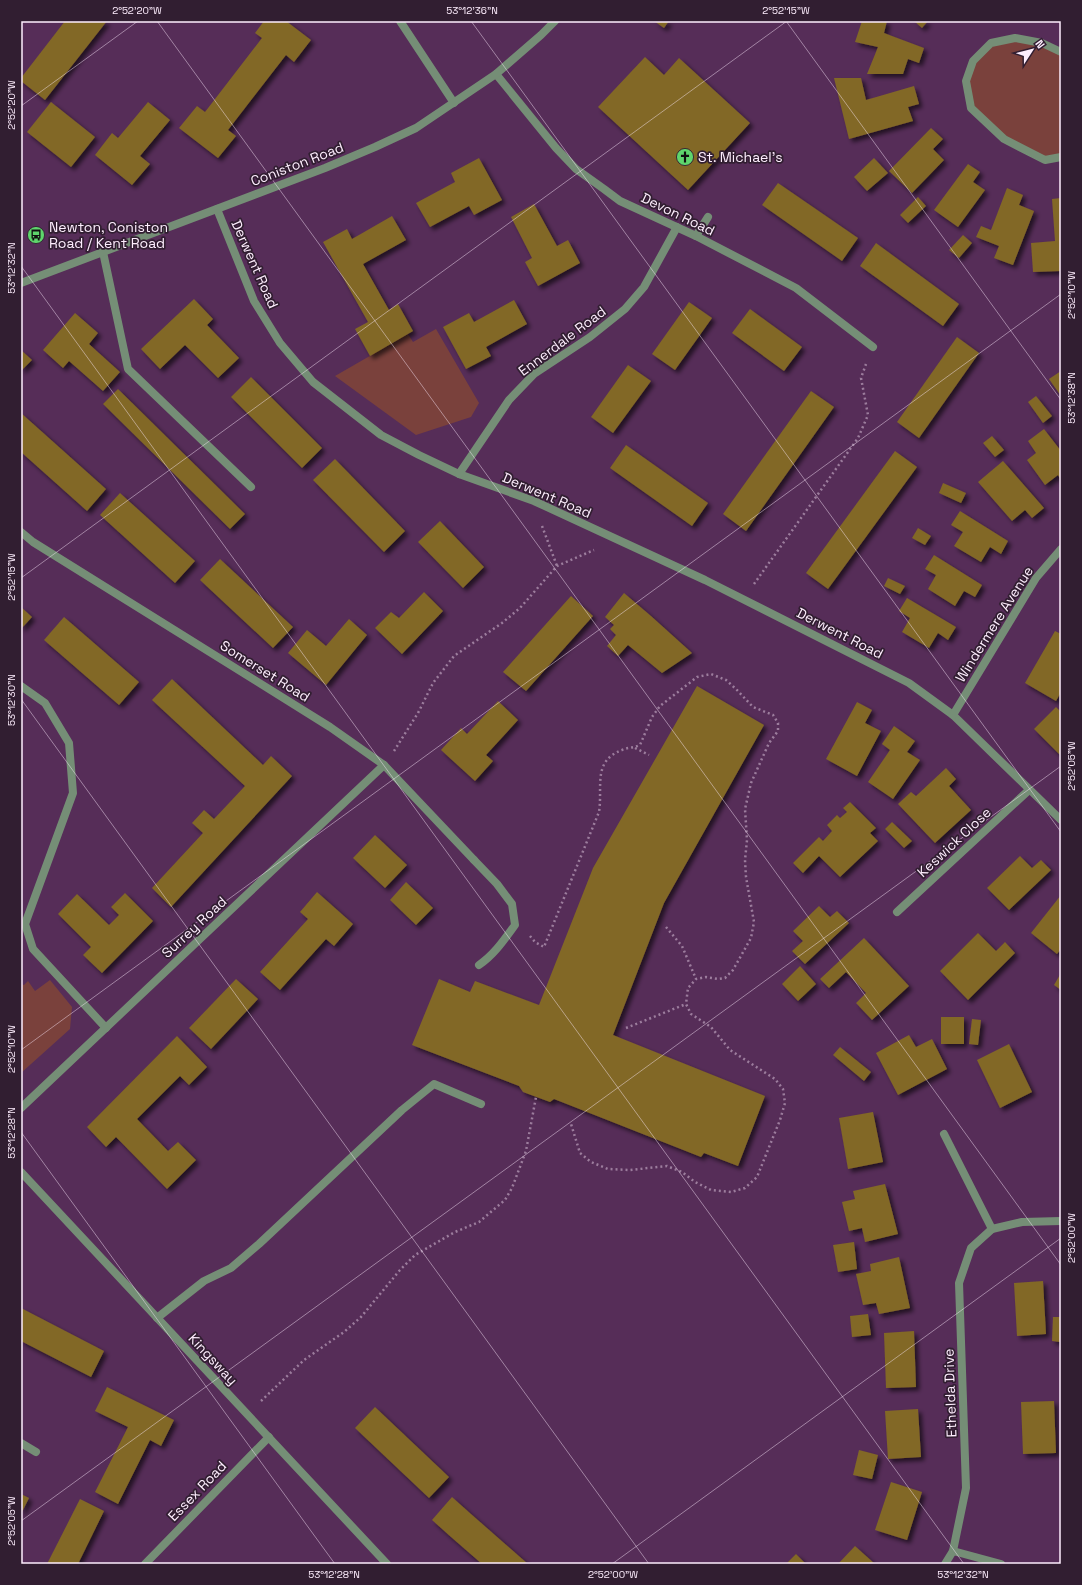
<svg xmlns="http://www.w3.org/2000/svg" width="1082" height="1585" font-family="'Space Grotesk',sans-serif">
<defs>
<filter id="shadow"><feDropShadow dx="3.5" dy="3.5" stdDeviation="2" flood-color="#0009"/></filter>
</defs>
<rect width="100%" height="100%" fill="#562d58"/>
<g fill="#7a413c">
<polygon points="1015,38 1061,53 1061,157 1045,160 1004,139 971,108 966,81 973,61 991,43"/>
<polygon points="436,329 479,403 471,417 416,435 335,376 408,334 413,342"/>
<polygon points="50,980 72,1007 70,1029 21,1073 21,984 24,985 28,981 35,991"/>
</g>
<g fill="#826727" filter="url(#shadow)">
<polygon points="65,21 107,21 45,100 21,81 21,78"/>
<polygon points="264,21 286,21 311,40 294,62 286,55 228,130 236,136 218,158 179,128 197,106 205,112 262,38 255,33"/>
<polygon points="654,21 669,21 664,28"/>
<polygon points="862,21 887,21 884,33 924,48 919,63 908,59 903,74 867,74 878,47 855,42"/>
<polygon points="914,21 928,21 922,28"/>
<polygon points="645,57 664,75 679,58 750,123 688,190 598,107"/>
<polygon points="834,78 861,78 866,100 914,86 919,104 908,107 913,121 849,139"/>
<polygon points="51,102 95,137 71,167 27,132"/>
<polygon points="148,102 170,120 140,156 150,164 132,185 95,155 112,133 118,138"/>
<polygon points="931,128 943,139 933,149 944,160 912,193 889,171"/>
<polygon points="479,158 502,200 474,215 469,206 430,227 416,203 455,182 451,173"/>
<polygon points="874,158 888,173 867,191 854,177"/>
<polygon points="968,164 980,172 973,182 985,190 958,227 934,210"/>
<polygon points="778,183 858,238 842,261 762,205"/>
<polygon points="1007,188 1023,195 1019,205 1034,211 1013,265 994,258 999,246 976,237 981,226 991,230"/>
<polygon points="918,197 926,206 908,223 900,215"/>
<polygon points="1061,198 1061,271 1033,272 1031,243 1055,241 1052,199"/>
<polygon points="534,204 557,246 568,240 580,263 538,286 525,262 532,258 511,217"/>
<polygon points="392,216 406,240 363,264 389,310 398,304 413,331 370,356 355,329 368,322 323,242 347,229 352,239"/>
<polygon points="963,235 972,243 959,258 949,250"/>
<polygon points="876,243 959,304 943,326 860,266"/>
<polygon points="194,299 213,319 207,325 239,358 218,378 185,345 160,369 141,349"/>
<polygon points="514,300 527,324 486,347 491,356 466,369 443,327 469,313 474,322"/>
<polygon points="689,302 712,318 675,370 652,354"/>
<polygon points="750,309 802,347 784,371 732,333"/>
<polygon points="75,313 98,333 89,344 120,372 103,391 69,361 63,368 43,350"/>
<polygon points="957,337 979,353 919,438 897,422"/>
<polygon points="21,350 32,360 21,371"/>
<polygon points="628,365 651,381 613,433 591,417"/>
<polygon points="1061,371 1061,396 1049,379"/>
<polygon points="251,377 322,448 302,468 231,397"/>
<polygon points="118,389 245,514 230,529 103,404"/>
<polygon points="811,391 834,407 746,531 723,514"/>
<polygon points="1036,396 1052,416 1043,423 1028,402"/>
<polygon points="21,413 106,489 87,511 21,452"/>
<polygon points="1044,429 1061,451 1061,480 1058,475 1045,485 1027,460 1036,453 1028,441"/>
<polygon points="992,436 1004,450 995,457 983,443"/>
<polygon points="626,445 708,503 692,526 610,468"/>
<polygon points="895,451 917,467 828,589 806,573"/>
<polygon points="335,459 405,531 384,552 313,480"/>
<polygon points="1003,461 1044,508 1032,518 1025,510 1012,521 978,482"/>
<polygon points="943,483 966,493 961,503 939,493"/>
<polygon points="120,493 195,561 175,583 100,515"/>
<polygon points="960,511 1008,541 1001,554 990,547 981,562 954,546 963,532 951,525"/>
<polygon points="440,521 484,567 463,588 418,542"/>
<polygon points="918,528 931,536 925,545 912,538"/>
<polygon points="934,555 982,585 975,597 964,591 955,606 928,589 936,575 925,569"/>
<polygon points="220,559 293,627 273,648 200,580"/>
<polygon points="888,578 905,586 900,594 884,586"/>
<polygon points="424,592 443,611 402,654 375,628 391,612 399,618"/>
<polygon points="624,593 651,616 692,653 662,673 628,645 618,656 607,646 616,635 610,629 614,625 605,617"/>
<polygon points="571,596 593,616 526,691 503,672"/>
<polygon points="907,598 956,627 948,640 938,633 929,648 902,632 910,618 899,611"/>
<polygon points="21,607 32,617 21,629"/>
<polygon points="64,617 139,682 119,705 44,640"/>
<polygon points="349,619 367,635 326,685 288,653 307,630 326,646"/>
<polygon points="1055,631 1061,634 1061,692 1056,701 1025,683"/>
<polygon points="172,679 263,765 271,756 292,776 171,907 152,888 203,833 192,823 204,810 214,819 245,786 152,700"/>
<polygon points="697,686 764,725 664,903 613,1035 765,1096 738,1166 704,1153 701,1157 554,1099 550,1102 523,1092 519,1086 412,1045 439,979 470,992 475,981 539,1005 593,868"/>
<polygon points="498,701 518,720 486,755 493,761 475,781 441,750 461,728 467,734"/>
<polygon points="857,702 872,710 865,723 881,731 857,776 826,759"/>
<polygon points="1056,707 1061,712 1061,756 1034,729"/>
<polygon points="894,726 915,741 907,752 920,760 893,799 868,782 890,750 882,744"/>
<polygon points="946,768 956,779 949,786 971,810 935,843 898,804 911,792 916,796"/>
<polygon points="850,802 876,828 870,833 878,841 840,877 819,856 803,873 793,863 819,837 823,841 832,831 827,825 837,815 840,818 847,812 843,808"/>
<polygon points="892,822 912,841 904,848 885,829"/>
<polygon points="375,835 407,865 385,888 353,858"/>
<polygon points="1020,856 1032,868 1041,860 1051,870 1009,910 987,888"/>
<polygon points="406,882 433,908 416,925 390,900"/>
<polygon points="317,892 353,924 334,946 326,939 280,990 260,972 308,919 300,912"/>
<polygon points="125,893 153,921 102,973 83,955 91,947 58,914 77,894 109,925 119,915 111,907"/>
<polygon points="1061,895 1061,949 1057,954 1031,933"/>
<polygon points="819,906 830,917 837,911 849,923 805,964 792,951 803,941 793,931"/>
<polygon points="978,933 996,951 1005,942 1015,953 968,1000 940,971"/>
<polygon points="864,938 909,986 872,1020 856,1003 866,993 846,972 829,988 820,979"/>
<polygon points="800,966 816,984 798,1001 782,984"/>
<polygon points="1061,973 1061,990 1054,985"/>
<polygon points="236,979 258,999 211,1049 189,1028"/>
<rect x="941" y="1017" width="23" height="27"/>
<polygon points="972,1019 981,1020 978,1045 969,1044"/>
<polygon points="909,1035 916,1047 932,1039 947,1069 898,1095 876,1053"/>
<polygon points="177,1036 207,1067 189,1085 180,1076 137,1119 168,1151 178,1142 196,1160 167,1189 116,1137 106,1147 87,1127"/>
<polygon points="1009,1044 1032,1092 1000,1108 977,1060"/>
<polygon points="840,1047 871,1072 864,1081 833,1055"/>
<polygon points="873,1112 883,1162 848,1169 839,1118"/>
<polygon points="885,1184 898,1234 865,1242 862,1228 849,1231 842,1202 855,1199 853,1191"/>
<polygon points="854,1242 857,1269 838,1272 833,1245"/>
<polygon points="899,1257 910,1308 879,1314 876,1303 863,1305 856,1274 871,1271 870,1264"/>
<polygon points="1043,1281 1046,1334 1017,1336 1014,1283"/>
<polygon points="21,1308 104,1351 91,1377 21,1341"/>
<polygon points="868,1314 871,1335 852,1337 850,1316"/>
<polygon points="1053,1317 1060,1317 1060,1342 1052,1341"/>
<polygon points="914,1331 916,1387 886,1388 884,1333"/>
<polygon points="107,1387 174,1420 161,1446 150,1440 118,1504 95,1492 128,1427 95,1411"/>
<polygon points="1054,1401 1056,1453 1023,1454 1021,1402"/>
<polygon points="375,1407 449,1477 429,1498 355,1428"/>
<polygon points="918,1409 921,1457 888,1459 885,1411"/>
<polygon points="859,1450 878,1455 872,1479 853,1475"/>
<polygon points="891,1482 922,1492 907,1540 875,1530"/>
<polygon points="21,1494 29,1498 21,1514"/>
<polygon points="452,1497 471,1514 528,1564 482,1564 451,1537 432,1520"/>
<polygon points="80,1499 104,1511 78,1564 47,1564"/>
<polygon points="855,1546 875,1564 838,1564"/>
<polygon points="796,1554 806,1564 788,1564 787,1563"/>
</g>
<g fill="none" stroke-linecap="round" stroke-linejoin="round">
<g stroke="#9c7d9d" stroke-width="2.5" stroke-dasharray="2 3" stroke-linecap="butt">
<polyline points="542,526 557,566"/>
<polyline points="754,584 858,438 868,415 861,378 866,364"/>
<polyline points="635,748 649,755"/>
<polyline points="394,751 418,713 433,683 454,656 502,623 520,608 557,566 594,550"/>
<polyline points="666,927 682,946 696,979"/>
<path d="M 530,936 L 535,942 L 544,947 L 599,812 C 603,787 592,761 622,750 C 628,747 634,748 640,745 L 652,717 L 660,706 L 697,677 L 711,674 L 726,680 L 736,689 L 753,707 L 773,715 L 778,723 L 778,731 L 769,743 L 751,783 L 745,809 L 747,840 L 745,860 L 746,877 L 754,922 L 751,938 L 733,970 L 725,978 L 718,979 L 706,977 L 696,979 L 688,988 L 686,1004 L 691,1014 L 711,1027 L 730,1050 L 775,1079 L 783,1089 L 785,1103 L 780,1120 L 757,1177 L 745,1188 L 731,1192 L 711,1190 L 695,1182 L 682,1172 L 667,1166 L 630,1170 L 608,1169 L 591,1162 L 580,1153 L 571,1124"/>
<polyline points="626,1028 686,1004"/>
<polyline points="261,1401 304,1360 344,1332 361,1317 400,1270 415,1255 455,1232 479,1222 505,1200 512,1188 526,1151 536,1097"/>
</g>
<g stroke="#758e76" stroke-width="8">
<polyline points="696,236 708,217"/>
<polyline points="103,252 128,369 251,487"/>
<polyline points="21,686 45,703 69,743 73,793 25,924 33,949 106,1028"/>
<path d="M 474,860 L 497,884 L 512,904 L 515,925 C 504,940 494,955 479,965"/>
<polyline points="157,1318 204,1281 231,1268 259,1244 402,1110 434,1084 481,1104"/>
<polyline points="21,1443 36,1452"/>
</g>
<g stroke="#758e76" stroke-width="8">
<polyline points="400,21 454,103"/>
<polyline points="1061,52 1042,43 1015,38 991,43 973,61 966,81 971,108 1004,139 1045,160 1061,157"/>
<polyline points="496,74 556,148 576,169 604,189 620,201 696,236 796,288 873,347"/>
<polyline points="217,209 254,301 280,343 313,382 381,435 419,455 459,474 534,501 705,580 909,683 953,715 1061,820"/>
<polyline points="21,283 325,168 375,147 416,128 496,74 541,35 555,21"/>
<polyline points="459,474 509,400 534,374 590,337 625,309 644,287 677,227"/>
<polyline points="21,532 33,542 330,727 384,765 474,860"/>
<polyline points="953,715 1036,578 1061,549"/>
<polyline points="897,912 1029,790"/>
<polyline points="21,1108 384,765"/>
<polyline points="944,1134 992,1229 971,1248 959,1283 966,1488 953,1551 945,1564"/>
<polyline points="992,1229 1022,1222 1061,1221"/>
<polyline points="953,1551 1001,1564"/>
<polyline points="145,1564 269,1437"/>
</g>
<polyline stroke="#758e76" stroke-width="8" points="21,1172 387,1564"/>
</g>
<path fill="none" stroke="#feeefe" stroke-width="1" stroke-opacity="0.45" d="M 157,21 L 1061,1265M 471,21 L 1061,832M 786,21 L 1061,400M 21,106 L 138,21M 21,266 L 964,1564M 21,578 L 787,21M 21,699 L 649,1564M 21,1050 L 1061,294M 21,1132 L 335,1564M 21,1521 L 1061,766M 612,1564 L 1061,1238"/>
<defs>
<g id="church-disc" transform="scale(0.9)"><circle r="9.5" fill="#5ed56c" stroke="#311e31"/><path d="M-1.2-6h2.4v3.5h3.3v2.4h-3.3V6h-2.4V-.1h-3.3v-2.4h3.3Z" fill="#111"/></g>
<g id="bus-disc" transform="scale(0.9)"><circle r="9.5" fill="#5ed56c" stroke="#311e31"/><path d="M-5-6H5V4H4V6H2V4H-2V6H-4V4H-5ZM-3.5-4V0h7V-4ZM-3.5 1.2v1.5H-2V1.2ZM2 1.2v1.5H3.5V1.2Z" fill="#111"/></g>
</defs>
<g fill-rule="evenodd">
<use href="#church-disc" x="685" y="157"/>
<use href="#bus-disc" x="36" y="235"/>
</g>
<g text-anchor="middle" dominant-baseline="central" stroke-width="3.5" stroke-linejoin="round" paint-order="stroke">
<g font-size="14" fill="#feeefe" stroke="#311e31" text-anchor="start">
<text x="698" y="157">St. Michael's</text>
<text x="49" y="227">Newton, Coniston<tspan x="49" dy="16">Road / Kent Road</tspan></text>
</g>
<g font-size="14" fill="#feeefe" stroke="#311e31">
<text transform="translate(297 164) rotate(-21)">Coniston Road</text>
<text transform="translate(678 214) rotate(26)">Devon Road</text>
<text transform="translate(255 264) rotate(66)">Derwent Road</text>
<text transform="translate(562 341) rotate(-37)">Ennerdale Road</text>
<text transform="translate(547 495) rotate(23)">Derwent Road</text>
<text transform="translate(994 624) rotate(-58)">Windermere Avenue</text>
<text transform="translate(840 633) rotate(27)">Derwent Road</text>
<text transform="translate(265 671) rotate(32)">Somerset Road</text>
<text transform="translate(954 842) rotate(-43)">Keswick Close</text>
<text transform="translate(194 927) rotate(-43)">Surrey Road</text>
<text transform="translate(213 1359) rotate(47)">Kingsway</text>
<text transform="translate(950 1393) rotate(-92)">Ethelda Drive</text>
<text transform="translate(197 1491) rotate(-46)">Essex Road</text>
</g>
</g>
<rect width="1082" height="1585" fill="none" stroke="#311e31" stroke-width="44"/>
<g transform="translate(1032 50) rotate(54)" stroke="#311e31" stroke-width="3" paint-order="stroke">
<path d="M0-3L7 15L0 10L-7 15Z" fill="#feeefe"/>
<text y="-6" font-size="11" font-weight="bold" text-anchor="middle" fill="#feeefe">N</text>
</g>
<rect x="22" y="22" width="1038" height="1541" fill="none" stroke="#feeefe" stroke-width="1.5"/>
<g font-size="10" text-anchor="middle" fill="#feeefe">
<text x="137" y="14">2°52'20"W</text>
<text x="472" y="14">53°12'36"N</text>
<text x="786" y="14">2°52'15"W</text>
<text transform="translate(11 105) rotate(-90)" y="4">2°52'20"W</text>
<text transform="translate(11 268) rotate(-90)" y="4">53°12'32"N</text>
<text transform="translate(1071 295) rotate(-90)" y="4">2°52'10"W</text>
<text transform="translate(1071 398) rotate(-90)" y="4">53°12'38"N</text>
<text transform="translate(11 577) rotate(-90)" y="4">2°52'15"W</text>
<text transform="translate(11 700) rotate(-90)" y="4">53°12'30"N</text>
<text transform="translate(1071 766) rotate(-90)" y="4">2°52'05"W</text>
<text transform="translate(11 1049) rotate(-90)" y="4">2°52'10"W</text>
<text transform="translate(11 1133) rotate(-90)" y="4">53°12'28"N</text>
<text transform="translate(1071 1238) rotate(-90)" y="4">2°52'00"W</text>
<text transform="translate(11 1521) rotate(-90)" y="4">2°52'05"W</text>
<text x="334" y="1578">53°12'28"N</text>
<text x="613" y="1578">2°52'00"W</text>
<text x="963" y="1578">53°12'32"N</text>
</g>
</svg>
